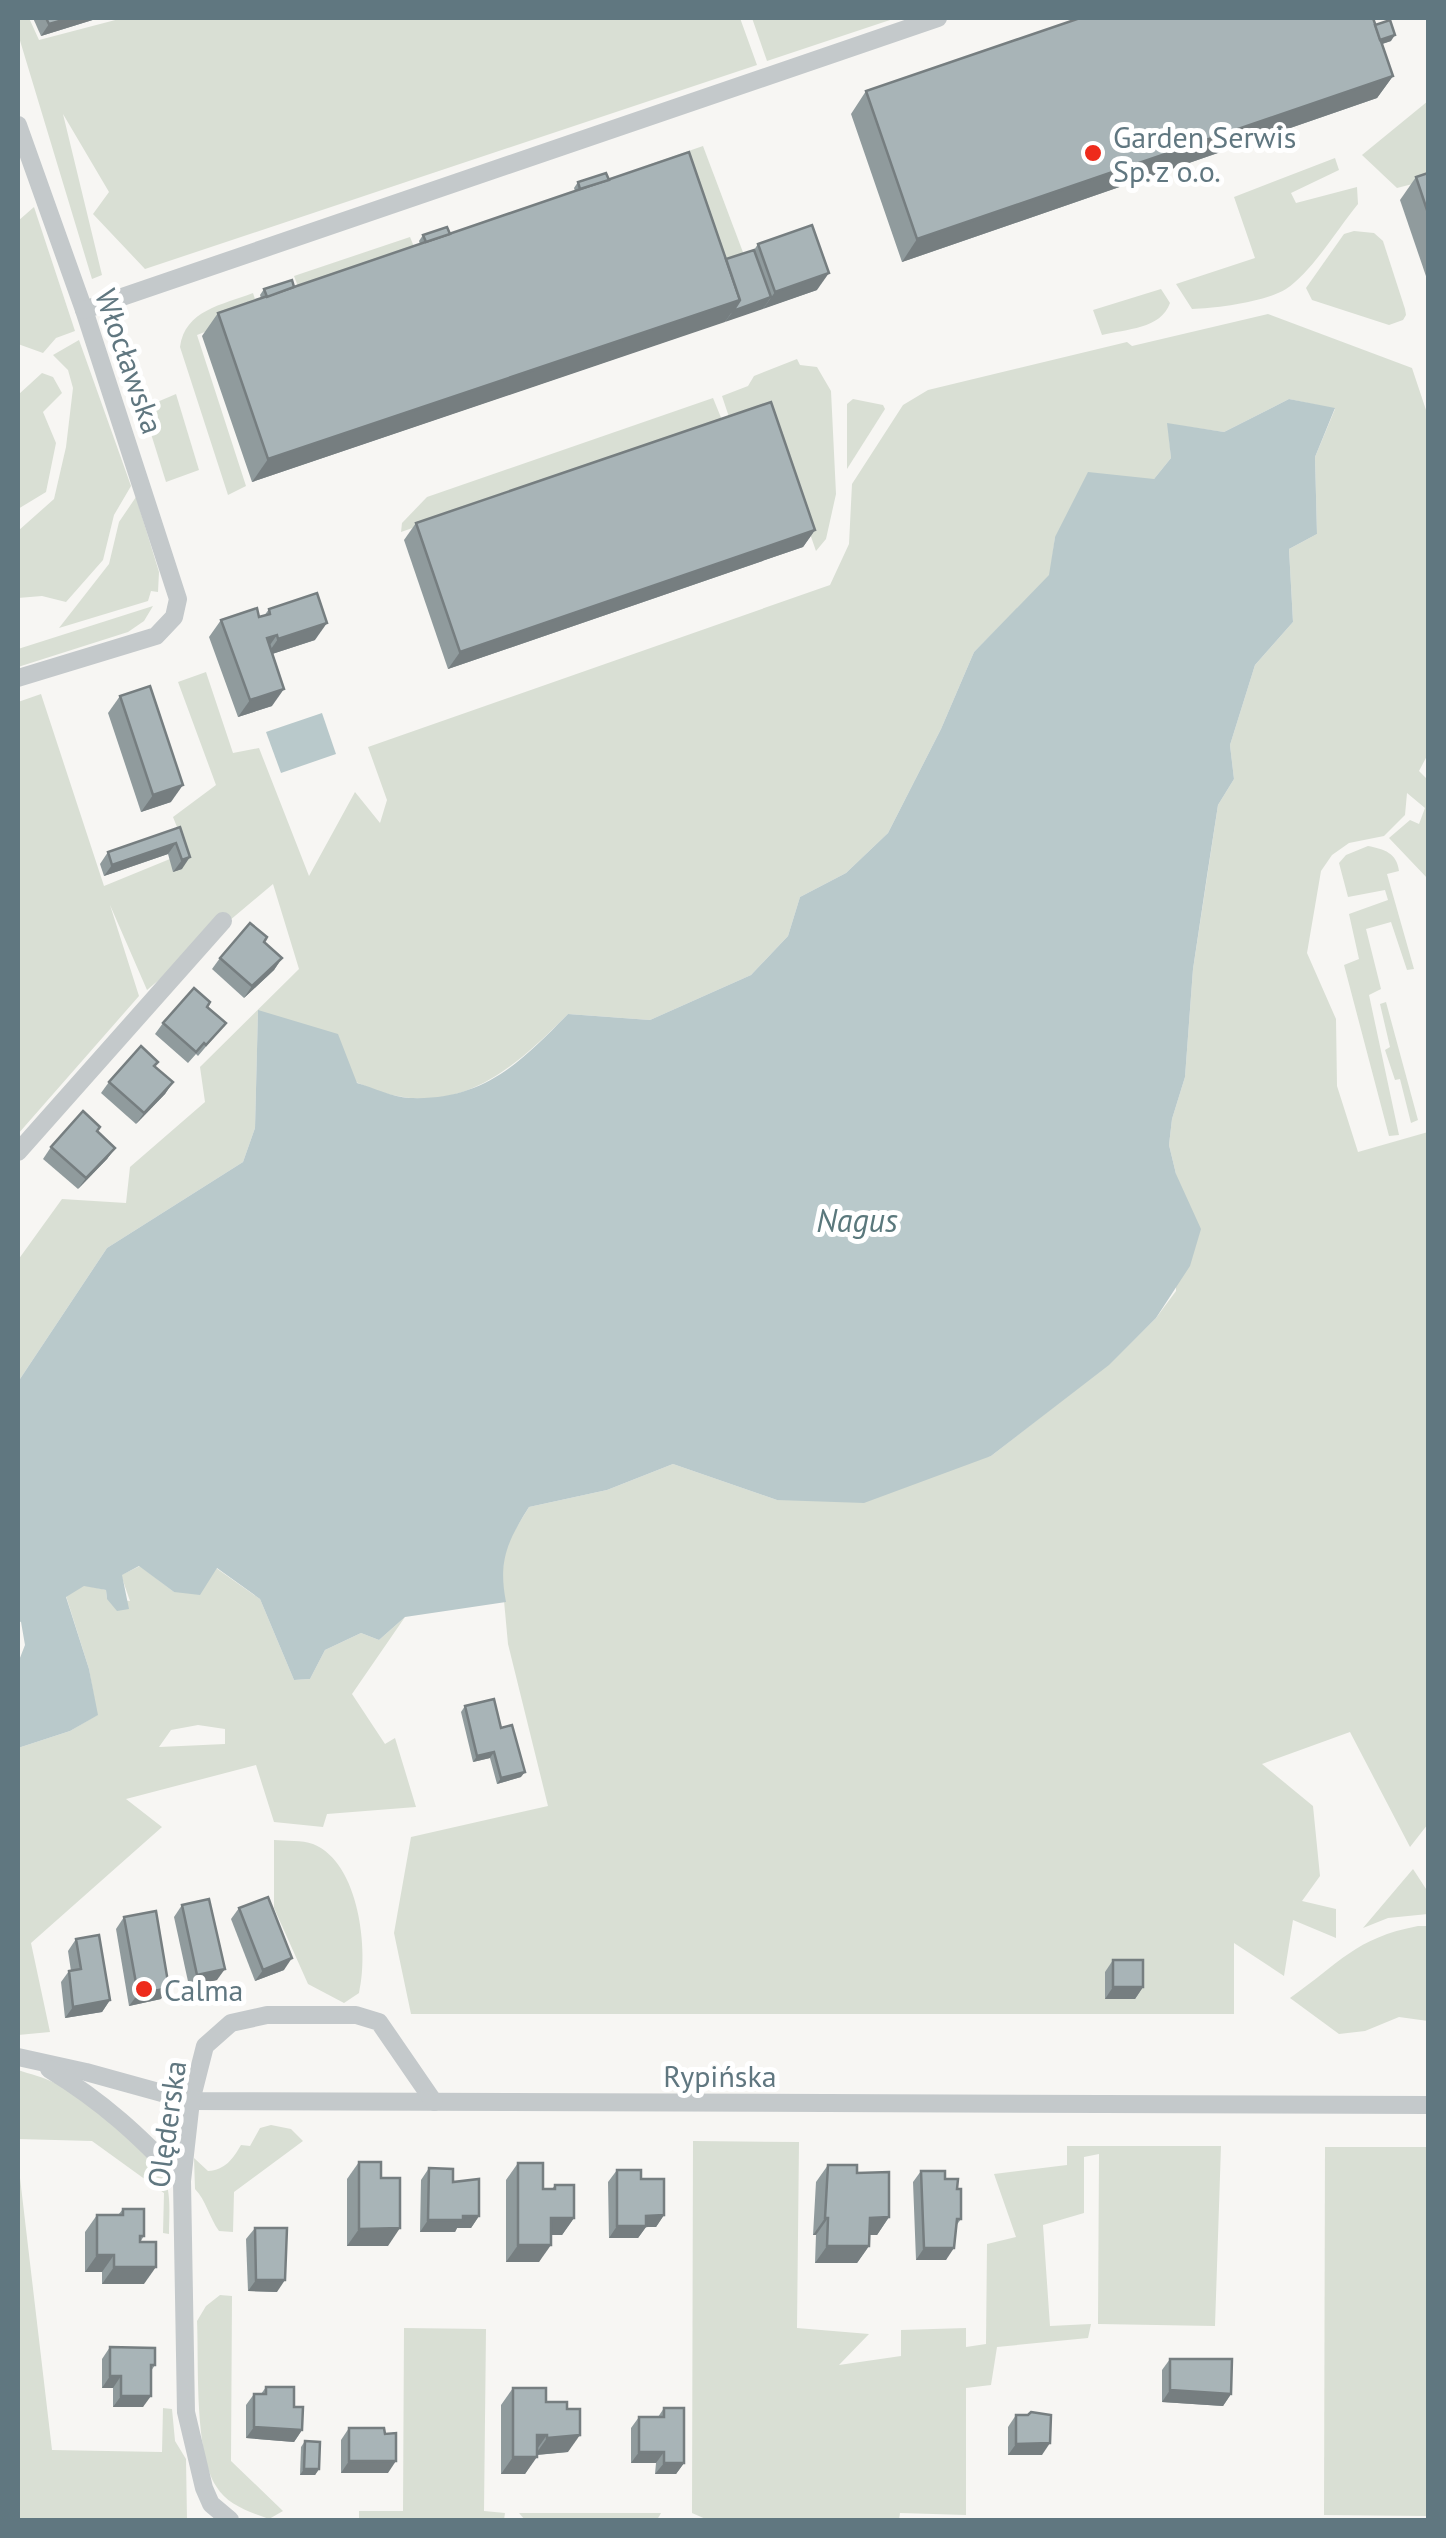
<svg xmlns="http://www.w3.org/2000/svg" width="1446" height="2538" font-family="'PT Sans',sans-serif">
<rect width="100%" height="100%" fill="#f7f6f3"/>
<g fill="#d9dfd4" fill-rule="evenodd">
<polygon points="18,18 29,18 39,40 123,18 740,18 757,65 145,269 93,214 109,192 63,114 102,275 92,279 18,34"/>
<polygon points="752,18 896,18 767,61"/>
<polygon points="1428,101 1428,180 1397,188 1362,155"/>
<polygon points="703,146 744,255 712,267 648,165"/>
<path d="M 1335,158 L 1339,170 L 1291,193 L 1296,203 L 1357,187 L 1358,204 C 1338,228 1312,272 1286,289 C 1265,302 1217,308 1192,309 L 1176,284 L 1255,258 L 1234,197 Z"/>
<polygon points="34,207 75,331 56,338 43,353 18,344 18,221"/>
<polygon points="1354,231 1374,233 1383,241 1405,309 1406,315 1403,320 1389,325 1312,300 1306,288 1344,234"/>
<polygon points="410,237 419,259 302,297 294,276"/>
<path d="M 1161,289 L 1170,303 C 1161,329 1126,329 1102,335 L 1093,310 Z"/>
<path d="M 253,293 L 259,311 L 197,335 L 246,486 L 228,495 L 180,347 C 185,310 222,305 253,293 Z"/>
<path d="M 1268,314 L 1412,368 L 1428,416 L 1428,754 L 1419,771 L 1428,780 L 1428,879 L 1389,838 L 1410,820 L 1419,824 L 1425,808 L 1407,793 L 1405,815 L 1384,836 L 1349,843 L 1332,855 L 1321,871 L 1307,953 L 1336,1019 L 1337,1086 L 1358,1152 L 1428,1132 L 1428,1824 L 1410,1847 L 1350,1732 L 1262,1764 L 1313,1806 L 1320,1876 L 1302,1901 L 1336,1909 L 1336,1938 L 1293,1920 L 1284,1976 L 1234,1943 L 1234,2014 L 411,2014 L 394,1933 L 411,1837 L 548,1806 L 508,1644 L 502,1579 L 505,1546 L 529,1507 L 607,1490 L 673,1464 L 777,1500 L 991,1456 L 1109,1364 L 1156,1318 L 1176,1291 L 1176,1174 L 1169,1145 L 1172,1119 L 1185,1077 L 1193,969 L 1218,805 L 1234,779 L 1230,745 L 1255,665 L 1293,622 L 1289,549 L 1317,534 L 1315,457 L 1335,409 L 1289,399 L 1224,432 L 1168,424 L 1171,458 L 1154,479 L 1055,537 L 1050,575 L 974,652 L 941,729 L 888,833 L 846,873 L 800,897 L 788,936 L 751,975 L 650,1020 L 568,1014 C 507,1076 449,1125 358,1083 C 330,1070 285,1031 258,1011 L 255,1128 L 243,1162 L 107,1248 L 18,1382 L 18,1260 L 62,1199 L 126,1203 L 130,1167 L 205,1102 L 200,1067 L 299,969 L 273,884 L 147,990 L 110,905 L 139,996 L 18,1134 L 18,702 L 41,694 L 104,886 L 187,852 L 173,817 L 216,785 L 178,682 L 206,672 L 233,753 L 259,748 L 309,876 L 355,792 L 380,823 L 387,800 L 368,747 L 830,585 L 849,544 L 852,484 L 903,405 L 928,390 L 1127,342 L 1132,346 Z"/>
<polygon points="79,340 131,486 114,515 103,560 66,602 42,596 18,598 18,531 54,499 66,447 73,388 68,370 53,355"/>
<polygon points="797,359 800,365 817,367 831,391 836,494 826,539 816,551 766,407 729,417 722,396 748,386 754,376"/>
<polygon points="42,373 53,377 62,393 43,412 56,443 46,492 18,509 18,395"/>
<polygon points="176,394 199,470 166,482 143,408"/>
<polygon points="713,398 722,420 401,532 402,523 427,497"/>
<polygon points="853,399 883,405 885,409 847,469 847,404"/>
<polygon points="136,497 159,572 158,592 151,591 148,601 59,628 109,564 119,522"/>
<polygon points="153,606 144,621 128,632 18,667 18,649"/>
<path d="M 1368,846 C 1384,849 1397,853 1399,871 L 1387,874 L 1414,969 L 1407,970 L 1391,922 L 1366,929 L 1381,989 L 1369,995 L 1399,1135 L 1389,1136 L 1344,965 L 1359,959 L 1349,914 L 1388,900 L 1385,890 L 1348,897 L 1339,863 L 1346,855 Z"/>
<polygon points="1386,1002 1418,1120 1411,1123 1400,1079 1395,1080 1385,1050 1390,1047 1380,1004"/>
<path d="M 140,1566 L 174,1592 L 206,1581 L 216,1568 L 260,1599 L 294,1680 L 310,1679 L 325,1650 L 361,1633 L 379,1640 L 405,1617 L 352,1694 L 385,1744 L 395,1738 L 416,1807 L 327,1814 L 323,1827 L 274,1822 L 256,1765 L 126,1799 L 162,1827 L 31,1943 L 50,2032 L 18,2035 L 18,1748 L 70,1731 L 97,1715 L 89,1669 L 66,1596 L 84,1585 L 106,1590 L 107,1599 L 130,1601 L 121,1575 ZM 198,1725 L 225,1729 L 225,1744 L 159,1747 L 171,1730 Z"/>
<path d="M 274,1840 C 286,1841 302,1840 313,1844 C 360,1863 369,1952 359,1993 L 344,2003 L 308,1984 L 274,1908 Z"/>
<polygon points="1413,1869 1428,1892 1428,1914 1388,1918 1363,1928"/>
<path d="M 1418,1926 L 1428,1926 L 1428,2021 L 1399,2017 L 1365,2031 L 1339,2034 L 1290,1998 C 1340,1963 1355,1938 1418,1926 Z"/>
<path d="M 18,2070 C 30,2074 43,2077 55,2083 C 76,2093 151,2152 162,2172 C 172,2190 169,2215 169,2234 L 163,2233 L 164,2193 L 92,2141 L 18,2139 Z"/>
<path d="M 271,2125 L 291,2129 L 303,2141 L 234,2192 L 233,2232 L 219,2231 C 209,2217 206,2200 195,2189 L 194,2158 L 208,2171 C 225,2170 233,2159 241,2145 L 250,2146 L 260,2128 Z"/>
<polygon points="693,2141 799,2142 797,2328 869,2334 839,2365 901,2356 901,2330 966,2328 966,2347 986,2344 987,2244 1016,2237 994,2174 1067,2165 1067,2146 1221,2146 1215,2326 1098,2324 1099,2154 1084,2157 1084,2213 1043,2225 1050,2326 1091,2324 1088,2338 997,2347 991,2385 966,2388 966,2515 900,2513 899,2520 708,2520 692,2513"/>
<polygon points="1325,2147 1428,2147 1428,2516 1324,2515"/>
<polygon points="18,2161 52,2450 162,2452 163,2408 172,2409 175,2441 186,2459 187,2520 18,2520"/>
<path d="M 220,2295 L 232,2296 L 231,2461 L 283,2511 L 269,2519 C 250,2512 227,2505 216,2486 C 194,2450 199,2365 197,2321 L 206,2306 Z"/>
<polygon points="404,2328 486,2329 484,2511 505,2513 504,2520 359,2520 359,2511 403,2511"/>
<polygon points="519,2513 661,2513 657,2520 525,2520"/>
</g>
<g fill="#b9c9cb">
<path d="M 1289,399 L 1335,408 L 1315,457 L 1317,534 L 1289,549 L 1293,622 L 1255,665 L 1230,745 L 1234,779 L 1218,805 L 1207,876 L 1193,969 L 1185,1077 L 1172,1119 L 1169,1145 L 1176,1174 L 1201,1229 L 1190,1266 L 1156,1318 L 1109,1365 L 991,1456 L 864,1503 L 777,1500 L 673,1464 L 607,1490 L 529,1507 C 507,1542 498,1561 506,1602 L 405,1617 L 379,1640 L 361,1633 L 325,1650 L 310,1679 L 294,1680 L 260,1599 L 217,1568 L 200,1595 L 174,1592 L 139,1566 L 122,1575 L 129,1609 L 117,1611 L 107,1599 L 106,1590 L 84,1586 L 66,1597 L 89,1669 L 98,1715 L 70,1731 L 18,1748 L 18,1663 L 25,1645 L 21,1622 L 18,1621 L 18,1382 L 107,1248 L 243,1162 L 255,1128 L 258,1010 L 338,1034 L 357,1083 C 374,1088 393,1097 409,1098 C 483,1101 520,1063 568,1014 L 650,1020 L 751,975 L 788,936 L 800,897 L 846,873 L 888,833 L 941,729 L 974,652 L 1049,575 L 1055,537 L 1088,472 L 1154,479 L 1171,458 L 1167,423 L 1224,432 Z"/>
<polygon points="322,713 336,754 281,773 266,732"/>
</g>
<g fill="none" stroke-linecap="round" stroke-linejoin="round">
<g stroke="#c4c9cb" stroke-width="18">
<polyline points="18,125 84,310 178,599 174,617 156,636 18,678"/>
<polyline points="84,310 938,18"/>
<polyline points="18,1152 223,921"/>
<polyline points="18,2057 86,2072 191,2101 1428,2105"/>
<path d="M 49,2069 C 103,2102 139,2135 182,2181"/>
<polyline points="230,2520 211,2504 204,2488 186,2412 182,2181 191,2101 205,2046 231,2023 267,2015 356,2015 379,2022 434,2102"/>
</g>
</g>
<g fill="#909b9d">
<polygon points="33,18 99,18 41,36"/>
<polygon points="1375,25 1391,41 1382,44 1393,76 1377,98 902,262 851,114 866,91"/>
<polygon points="1428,173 1428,282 1400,200 1416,177"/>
<polygon points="609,180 726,259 754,250 758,244 817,290 252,482 202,336 218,313 261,298 260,295 264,289 294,287 420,244 419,241 423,235 450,234 575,191 574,188 578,182"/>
<polygon points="416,523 815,530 803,547 448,669 404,540"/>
<polygon points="269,609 315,640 272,654 272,706 238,717 209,637 221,620 259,617 264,616"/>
<polygon points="120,696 171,802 141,812 108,713"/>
<polygon points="180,827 182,869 173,872 168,854 104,876 100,864 108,852"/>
<polygon points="264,942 282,958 274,970 244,998 212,969 220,958"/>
<polygon points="207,1007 226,1023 198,1056 196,1054 188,1063 155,1034 163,1023"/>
<polygon points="154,1066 173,1082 165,1094 136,1124 101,1093 109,1082"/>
<polygon points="97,1132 115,1148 107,1159 78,1189 43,1159 51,1147"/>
<polygon points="465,1706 501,1728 521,1777 497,1784 490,1758 473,1762 461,1712"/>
<polygon points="182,1905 217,1980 189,1986 174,1917"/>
<polygon points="239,1908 284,1970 255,1981 231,1919"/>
<polygon points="124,1917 161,1999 129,2006 116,1929"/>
<polygon points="76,1939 110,2000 102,2012 65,2018 61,1982 69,1971 71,1971 68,1951"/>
<polygon points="1113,1960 1143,1987 1135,1999 1105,1999 1105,1972"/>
<polygon points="359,2162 381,2178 388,2246 347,2246 347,2179"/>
<polygon points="518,2163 543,2189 552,2189 555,2185 574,2218 562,2235 551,2235 539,2262 506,2262 506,2180"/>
<polygon points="828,2165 857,2173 889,2217 877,2235 870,2235 869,2246 857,2263 815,2263 816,2235 813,2235 816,2182"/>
<polygon points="429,2168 453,2182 479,2216 471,2228 457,2228 455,2232 420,2232 421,2180"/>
<polygon points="617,2170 641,2179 664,2215 656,2227 646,2227 638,2238 609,2238 608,2182"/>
<polygon points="921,2171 945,2179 957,2189 961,2219 956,2226 946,2260 916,2260 913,2182"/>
<polygon points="123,2209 144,2236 140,2242 144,2284 102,2284 102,2272 85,2272 85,2232 97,2215 118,2215"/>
<polygon points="255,2228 277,2292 248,2291 246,2239"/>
<polygon points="110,2347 155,2365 151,2371 143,2407 113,2407 113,2388 102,2388 102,2359"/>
<polygon points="1170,2359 1231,2394 1223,2406 1162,2402 1162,2370"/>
<polygon points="266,2387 294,2407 302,2430 294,2442 246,2438 246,2405 254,2394 261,2394"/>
<polygon points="513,2388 546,2402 568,2452 537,2455 525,2474 501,2474 501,2405"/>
<polygon points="664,2408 684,2463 676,2474 655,2474 656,2463 631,2463 631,2428 639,2417 658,2417"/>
<polygon points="1016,2415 1042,2455 1008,2455 1008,2427"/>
<polygon points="349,2428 385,2434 388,2473 341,2473 341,2440"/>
<polygon points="305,2441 319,2469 315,2475 300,2475 301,2447"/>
</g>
<g fill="#767e80">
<polygon points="70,18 99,18 41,36 49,24"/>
<polygon points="1395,35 1391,41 1361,51 1365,45"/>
<polygon points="1393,76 1377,98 902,262 917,239"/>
<polygon points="829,273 817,290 763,309 775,292"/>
<polygon points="771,297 763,309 725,322 733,311"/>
<polygon points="740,300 725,322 252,482 268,459"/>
<polygon points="815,530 803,547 448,669 460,652"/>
<polygon points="327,623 315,640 266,656 278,639"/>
<polygon points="277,635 265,652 267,638"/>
<polygon points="284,689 272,706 238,717 250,700"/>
<polygon points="183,785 171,802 141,812 153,795"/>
<polygon points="176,843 168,854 104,876 112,865"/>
<polygon points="190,857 182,869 173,872 182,860"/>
<polygon points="282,958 274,970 244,998 252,986"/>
<polygon points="173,1082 165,1094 136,1124 144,1113"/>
<polygon points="115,1148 107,1159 78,1189 86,1178"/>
<polygon points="494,1752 490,1758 473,1762 477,1756"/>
<polygon points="525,1772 521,1777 497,1784 501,1778"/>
<polygon points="292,1958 284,1970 255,1981 263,1970"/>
<polygon points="225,1969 217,1980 189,1986 197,1975"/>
<polygon points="1113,1987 1143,1987 1135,1999 1105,1999"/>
<polygon points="169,1988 161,1999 129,2006 138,1994"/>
<polygon points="110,2000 102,2012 65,2018 73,2007"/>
<polygon points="664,2215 656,2227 646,2227 638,2238 609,2238 617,2226 646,2216"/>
<polygon points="463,2216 479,2216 471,2228 457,2228 455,2232 420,2232 428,2220"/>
<polygon points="889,2217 877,2235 858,2235 870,2218"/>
<polygon points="551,2218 574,2218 562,2235 539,2235"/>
<polygon points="825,2218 828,2218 816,2235 813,2235"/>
<polygon points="400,2228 388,2246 347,2246 359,2229"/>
<polygon points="518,2245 551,2245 539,2262 506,2262"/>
<polygon points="827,2246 869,2246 857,2263 815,2263"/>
<polygon points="924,2248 954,2248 946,2260 916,2260"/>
<polygon points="97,2255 114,2255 102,2272 85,2272"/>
<polygon points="114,2267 156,2267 144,2284 102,2284"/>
<polygon points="256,2280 285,2280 277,2292 248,2291"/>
<polygon points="110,2376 121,2376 113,2388 102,2388"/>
<polygon points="1170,2390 1231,2394 1223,2406 1162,2402"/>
<polygon points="121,2396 151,2396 143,2407 113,2407"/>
<polygon points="254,2427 302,2430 294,2442 246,2438"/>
<polygon points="537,2435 547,2435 535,2452"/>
<polygon points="580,2435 568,2452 535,2455 547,2438"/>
<polygon points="1050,2443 1042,2455 1008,2455 1016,2444"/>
<polygon points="639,2452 664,2452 656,2463 631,2463"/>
<polygon points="513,2457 537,2457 525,2474 501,2474"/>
<polygon points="349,2461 396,2461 388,2473 341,2473"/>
<polygon points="664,2463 684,2463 676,2474 655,2474"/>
<polygon points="304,2469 319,2469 315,2475 300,2475"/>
</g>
<g fill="#a8b4b7" stroke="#767e80" stroke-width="2.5">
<polygon points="46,18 70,18 49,24"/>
<polygon points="1080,18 1373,18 1393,76 917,239 866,91"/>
<polygon points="1390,20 1395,35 1380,40 1375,25"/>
<polygon points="689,152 740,300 268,459 218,313"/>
<polygon points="606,173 609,180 580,189 578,182"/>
<polygon points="1428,173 1428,213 1416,177"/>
<polygon points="812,225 829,273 775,292 758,244"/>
<polygon points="447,227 450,234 426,242 423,235"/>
<polygon points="754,250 771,297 733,311 740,300 726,259"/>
<polygon points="292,280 294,287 267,297 264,289"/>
<polygon points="771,402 815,530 460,652 416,523"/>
<polygon points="317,593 327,623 278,639 277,635 267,638 284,689 250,700 221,620 257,608 259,617 270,614 269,609"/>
<polygon points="150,686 183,785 153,795 120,696"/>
<polygon points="180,827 190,857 182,860 176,843 112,865 108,852"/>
<polygon points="250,923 267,937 264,942 282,958 252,986 220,958"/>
<polygon points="194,988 210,1002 207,1007 226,1023 206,1045 204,1043 196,1052 163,1023"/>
<polygon points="141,1046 158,1062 154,1066 173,1082 144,1113 109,1082"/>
<polygon points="83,1111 100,1127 97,1131 115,1148 86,1178 51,1147"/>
<polygon points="494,1699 501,1728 512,1725 525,1772 501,1778 494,1752 477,1756 465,1706"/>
<polygon points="268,1897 292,1958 263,1970 239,1908"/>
<polygon points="209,1899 225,1969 197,1975 182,1905"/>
<polygon points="156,1911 169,1988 138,1994 124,1917"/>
<polygon points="99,1935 110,2000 73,2007 69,1971 81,1969 76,1939"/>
<rect x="1113" y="1960" width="30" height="27"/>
<polygon points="359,2162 381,2162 381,2178 400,2178 400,2228 359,2229"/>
<polygon points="518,2163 543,2163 543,2189 555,2189 555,2185 574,2185 574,2218 551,2218 551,2245 518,2245"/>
<polygon points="828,2165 857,2165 857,2173 889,2172 889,2217 870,2218 869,2246 827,2246 828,2218 825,2218"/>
<polygon points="429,2168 453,2169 453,2182 479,2179 479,2216 463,2216 463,2220 428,2220"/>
<polygon points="617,2170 641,2170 641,2179 664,2179 664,2215 646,2216 646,2226 617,2226"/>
<polygon points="921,2171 945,2171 945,2179 958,2179 957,2189 961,2189 961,2219 957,2219 954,2248 924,2248"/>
<polygon points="123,2209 144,2209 144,2236 140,2236 140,2242 156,2242 156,2267 114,2267 114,2255 97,2255 97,2215 123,2215"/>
<polygon points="255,2228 287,2228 285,2280 256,2280"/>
<polygon points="110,2347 155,2348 155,2365 151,2365 151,2396 121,2396 121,2376 110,2376"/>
<polygon points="1170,2359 1232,2359 1231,2394 1170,2390"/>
<polygon points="266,2387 294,2387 294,2407 303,2407 302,2430 254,2427 254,2394 266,2394"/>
<polygon points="513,2388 546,2388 546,2402 567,2402 567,2409 580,2409 580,2435 547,2438 547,2435 537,2435 537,2457 513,2457"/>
<polygon points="664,2408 684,2408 684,2463 664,2463 664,2452 639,2452 639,2417 664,2417"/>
<polygon points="1031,2412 1051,2415 1050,2443 1016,2444 1016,2415 1028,2415"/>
<polygon points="349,2428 384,2428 385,2434 396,2433 396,2461 349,2461"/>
<polygon points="305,2441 320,2442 319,2469 304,2469"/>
</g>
<g fill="#ee2b1c" stroke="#fff" stroke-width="4">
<circle cx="1093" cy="153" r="10"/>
<circle cx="144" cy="1989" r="10"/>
</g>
<g text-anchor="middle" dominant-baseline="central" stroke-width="10" stroke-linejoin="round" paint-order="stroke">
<g font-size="30" fill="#607780" stroke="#fff" text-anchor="start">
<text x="1113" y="136">Garden Serwis<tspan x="1113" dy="34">Sp. z o.o.</tspan></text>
<text x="164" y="1989">Calma</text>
</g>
<g font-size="30" fill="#607780" stroke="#fff">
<text transform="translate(130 361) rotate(71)">Włocławska</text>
<text x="720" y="2075">Rypińska</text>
<text transform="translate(166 2124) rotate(-82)">Olęderska</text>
</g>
<g font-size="32" font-style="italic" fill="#5a787c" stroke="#fff">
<text x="857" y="1220">Nagus</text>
</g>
</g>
<rect width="1446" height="2538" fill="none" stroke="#607780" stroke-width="40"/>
</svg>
